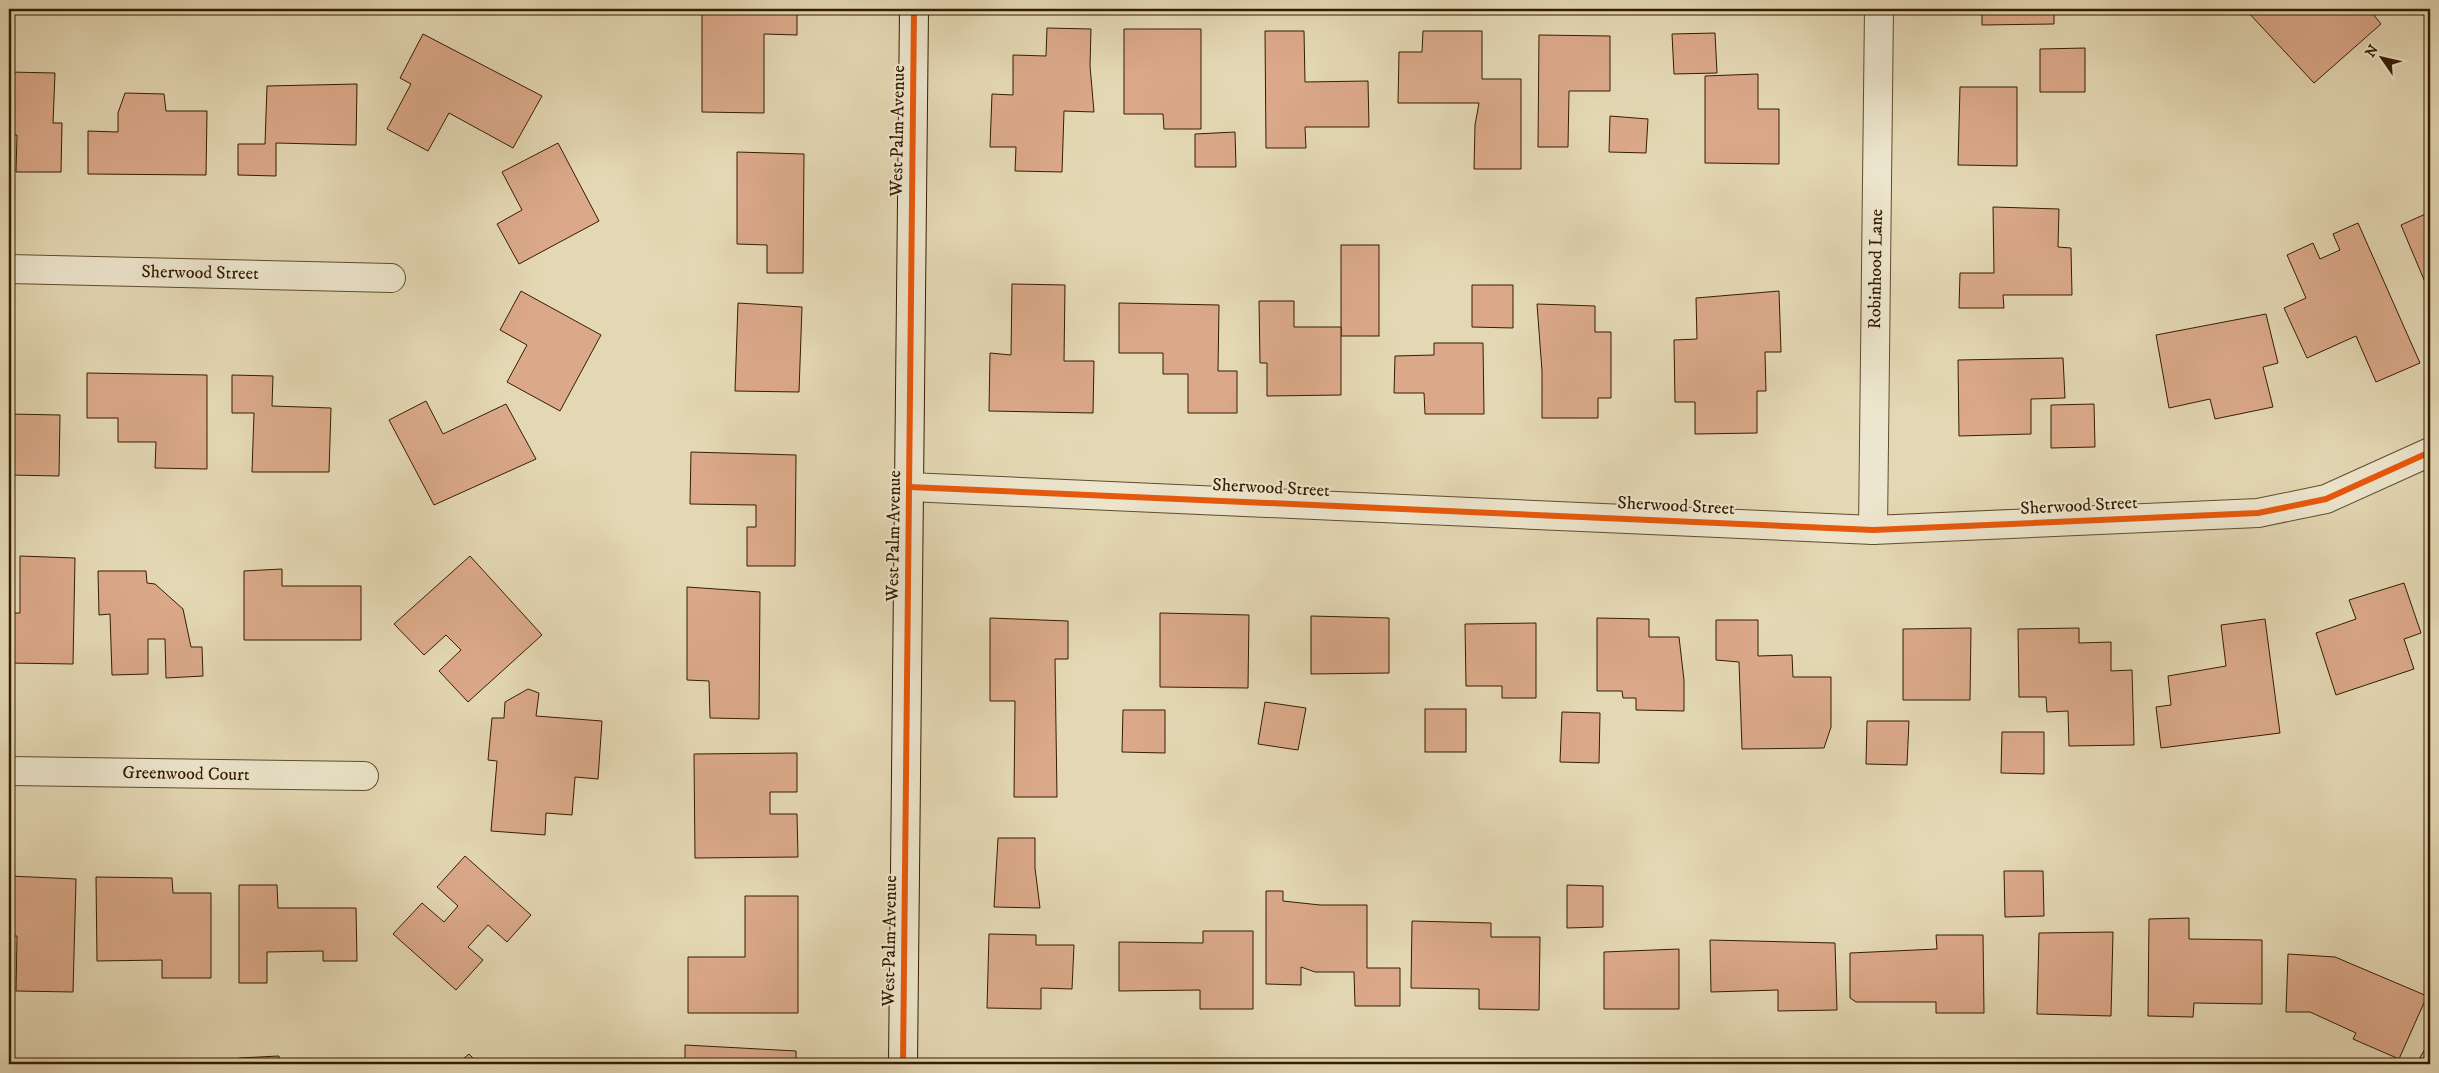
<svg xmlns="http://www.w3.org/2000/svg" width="2439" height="1073" font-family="'IM FELL DW Pica',serif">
<rect width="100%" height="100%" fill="#e4d8b4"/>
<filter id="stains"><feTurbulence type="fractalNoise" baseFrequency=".004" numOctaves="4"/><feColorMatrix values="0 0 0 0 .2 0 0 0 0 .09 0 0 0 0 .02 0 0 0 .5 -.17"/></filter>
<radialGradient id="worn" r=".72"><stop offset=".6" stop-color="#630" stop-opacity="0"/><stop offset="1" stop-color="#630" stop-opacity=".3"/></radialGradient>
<g fill="#dba98a" stroke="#351d00">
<polygon points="702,9 797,10 797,35 764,34 764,113 702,112"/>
<polygon points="1982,9 2054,9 2054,24 1982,25"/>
<polygon points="2245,9 2369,9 2381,24 2314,83"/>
<polygon points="2422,9 2430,9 2430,33"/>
<polygon points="1047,28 1091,29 1090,66 1094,112 1064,111 1062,172 1015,171 1016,147 990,147 992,94 1013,95 1013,55 1046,56"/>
<polygon points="1124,29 1201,29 1201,129 1164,129 1163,114 1124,114"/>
<polygon points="1265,31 1304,31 1305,82 1368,81 1369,127 1305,127 1306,148 1266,148"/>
<polygon points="1423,31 1482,31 1482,79 1521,79 1521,169 1474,169 1475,125 1479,103 1398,103 1399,52 1422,52"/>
<polygon points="1715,33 1717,73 1674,74 1672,34"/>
<polygon points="423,34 542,96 513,148 449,113 428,151 387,129 411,84 400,78"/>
<polygon points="1539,35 1610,36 1610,91 1569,91 1568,147 1538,147"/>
<polygon points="2085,48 2085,92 2040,92 2040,49"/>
<polygon points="9,72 55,73 53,123 62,123 61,172 16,172 17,135 9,135"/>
<polygon points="1758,74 1758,109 1779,109 1779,164 1705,163 1705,76"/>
<polygon points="357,84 356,145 276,143 276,176 238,175 238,144 265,144 267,86"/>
<polygon points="1960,87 2017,87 2017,166 1958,165"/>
<polygon points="125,93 164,94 166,111 207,111 206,175 88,174 88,131 118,132 118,113"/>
<polygon points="1610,116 1648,119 1646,153 1609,152"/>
<polygon points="1235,132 1236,167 1195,167 1195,134"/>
<polygon points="558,143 599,221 519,264 497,224 522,210 502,172"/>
<polygon points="737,152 804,154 803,273 767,273 767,245 737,244"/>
<polygon points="1993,207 2059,209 2058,247 2071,248 2072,295 2003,295 2004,308 1959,308 1960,273 1994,273"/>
<polygon points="2430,212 2430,294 2401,225"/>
<polygon points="2358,223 2420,363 2376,382 2356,336 2307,358 2284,308 2306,298 2287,255 2313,243 2320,259 2340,250 2333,234"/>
<rect x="1341" y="245" width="38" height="91"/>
<polygon points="1012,284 1065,285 1064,361 1094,361 1093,413 989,411 990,353 1011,355"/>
<polygon points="1472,285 1513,285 1513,328 1472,327"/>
<polygon points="521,291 601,335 560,411 507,382 527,345 500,330"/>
<polygon points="1779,291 1781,352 1765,352 1766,391 1757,391 1757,433 1695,434 1695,402 1675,402 1674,340 1697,339 1696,298"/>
<polygon points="1259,301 1294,301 1294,327 1341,327 1341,395 1267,396 1267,363 1260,363"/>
<polygon points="738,303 802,307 799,392 735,391"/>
<polygon points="1119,303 1219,305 1218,371 1237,371 1237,413 1188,413 1188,374 1163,374 1163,353 1119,353"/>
<polygon points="1537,304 1595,306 1595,332 1611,332 1611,398 1598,398 1598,418 1542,418 1542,371"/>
<polygon points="2266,314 2278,363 2263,367 2273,407 2215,419 2210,399 2169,408 2156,335"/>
<polygon points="1434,343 1483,343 1484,414 1425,414 1424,393 1394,393 1395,356 1434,355"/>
<polygon points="2063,358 2065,398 2031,399 2031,434 1959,436 1958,360"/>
<polygon points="87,373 207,375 207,469 155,468 156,442 118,442 118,418 87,418"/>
<polygon points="232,375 273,376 272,406 331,408 329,472 252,472 254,413 232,413"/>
<polygon points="426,401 443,434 506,404 536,459 434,505 389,420"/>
<polygon points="2094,404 2095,447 2051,448 2051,405"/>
<polygon points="9,414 60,415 59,476 9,475"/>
<polygon points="691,452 796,455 795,566 747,566 747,527 756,527 756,505 690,504"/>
<polygon points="20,556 75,558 73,664 9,663 9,613 20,613"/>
<polygon points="470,556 542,635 468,702 439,671 461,650 446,635 424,655 394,624"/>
<polygon points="282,569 282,586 361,586 361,640 244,640 244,571"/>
<polygon points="98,571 146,571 147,583 155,584 183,609 191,647 202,647 203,676 166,678 165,639 148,639 148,674 112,675 110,614 99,615"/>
<polygon points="2404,583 2421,633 2404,639 2414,669 2336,695 2316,633 2356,619 2349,600"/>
<polygon points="687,587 760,592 759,719 710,718 709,681 687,680"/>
<polygon points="1160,613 1249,615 1248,688 1160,687"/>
<polygon points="1311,616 1389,618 1389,673 1311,674"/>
<polygon points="990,618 1068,621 1068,659 1055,659 1057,797 1014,797 1015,701 990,701"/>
<polygon points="1597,618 1649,619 1649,637 1679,637 1684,680 1684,711 1636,710 1636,698 1623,698 1622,691 1597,691"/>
<polygon points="2265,619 2280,733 2161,748 2156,707 2171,705 2168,676 2226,666 2221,625"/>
<polygon points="1716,620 1758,620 1758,656 1792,655 1793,677 1831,677 1831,727 1824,748 1742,749 1739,662 1716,660"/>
<polygon points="1536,623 1536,698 1502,698 1502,686 1466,686 1465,624"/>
<polygon points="1971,628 1970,700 1903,700 1903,629"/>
<polygon points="2079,628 2079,643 2111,642 2111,671 2132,670 2134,745 2069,746 2068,711 2047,712 2046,697 2019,697 2018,629"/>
<polygon points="528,689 539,693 536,716 602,721 598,779 575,777 572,815 546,813 545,835 491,831 497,761 488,760 492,718 504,718 505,702"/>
<polygon points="1265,702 1306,708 1298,750 1258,744"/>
<rect x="1425" y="709" width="41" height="43"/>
<polygon points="1123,710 1165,710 1165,753 1122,752"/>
<polygon points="1562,712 1600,713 1599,763 1560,762"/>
<polygon points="1867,721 1909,721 1907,765 1866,764"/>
<polygon points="2002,732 2044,732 2044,774 2001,773"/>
<polygon points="797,753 797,792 770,792 770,814 797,814 798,857 695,858 694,754"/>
<polygon points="998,838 1035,838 1035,868 1040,908 994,907"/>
<polygon points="465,856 531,915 507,942 488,925 468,947 483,960 456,990 393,934 422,903 444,922 458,906 437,887"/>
<polygon points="2004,871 2043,871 2044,916 2005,917"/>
<polygon points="9,876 76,879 73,992 16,991 17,936 9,936"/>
<polygon points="96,877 172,878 173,893 211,893 211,978 162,978 162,960 97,961"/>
<polygon points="239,885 277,885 278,908 356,908 357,961 323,961 323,951 267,952 267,983 239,983"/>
<polygon points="1567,885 1603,886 1603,927 1567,928"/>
<polygon points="1266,891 1283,891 1283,901 1320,905 1367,905 1367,968 1400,968 1400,1006 1355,1006 1354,972 1315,972 1301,967 1301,985 1266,984"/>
<polygon points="745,896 798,896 798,1013 688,1013 688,957 745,957"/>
<polygon points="2189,918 2189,939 2262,940 2262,1004 2194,1003 2193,1017 2148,1016 2149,919"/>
<polygon points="1412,921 1491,923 1491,937 1540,937 1539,1010 1479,1009 1479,989 1411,988"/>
<polygon points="1203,931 1253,931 1253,1009 1200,1009 1200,990 1119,991 1119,942 1203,943"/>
<polygon points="2113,932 2111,1016 2037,1014 2039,933"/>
<polygon points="989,934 1036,935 1036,945 1074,945 1072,989 1041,988 1041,1009 987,1008"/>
<polygon points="1936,935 1983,935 1984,1013 1936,1013 1936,1002 1856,1002 1850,998 1850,953 1937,949"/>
<polygon points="1710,940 1835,943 1837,1010 1778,1011 1778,990 1711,992"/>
<polygon points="1679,949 1679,1009 1604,1009 1604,952"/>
<polygon points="2288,954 2335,957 2427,996 2399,1059 2353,1039 2356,1033 2310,1012 2286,1012"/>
<polygon points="2430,1041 2430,1064 2416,1064"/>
<polygon points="685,1045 796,1051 796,1064 685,1064"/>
<polygon points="469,1054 479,1064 457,1064"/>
<polygon points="279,1056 279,1064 239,1064 239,1058"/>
</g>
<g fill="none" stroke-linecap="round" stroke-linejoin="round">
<g stroke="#614c2d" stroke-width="30">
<g id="street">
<polyline points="9,269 391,278"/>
<polyline points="909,487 1873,530 2258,513 2326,499 2430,452"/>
<polyline points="1873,530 1879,9"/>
<polyline points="9,771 364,776"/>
</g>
</g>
<g stroke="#351d00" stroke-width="30">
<polyline id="secondary" points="903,1064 914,9"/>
</g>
<use href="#street" stroke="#ede6ce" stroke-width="28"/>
<use href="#secondary" stroke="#ede6ce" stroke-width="28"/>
<g stroke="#ede6ce" stroke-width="9">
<g id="cycleway">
<polyline points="909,487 1873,530 2258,513 2326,499 2430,452"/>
<polyline points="903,1064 914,9"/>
</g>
</g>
<use href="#cycleway" stroke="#e8590c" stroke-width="6"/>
</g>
<g text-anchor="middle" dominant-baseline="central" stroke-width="4" stroke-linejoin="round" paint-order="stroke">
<g font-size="18" fill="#351d00" stroke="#ede6ce">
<text transform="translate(898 131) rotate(-89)">West Palm Avenue</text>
<text transform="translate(1876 269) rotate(-89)">Robinhood Lane</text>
<text transform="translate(200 273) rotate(1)">Sherwood Street</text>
<text transform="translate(1271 488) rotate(3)">Sherwood Street</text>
<text transform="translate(1676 506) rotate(3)">Sherwood Street</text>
<text transform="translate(2079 506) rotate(-3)">Sherwood Street</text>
<text transform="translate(894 536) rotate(-89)">West Palm Avenue</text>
<text transform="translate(186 774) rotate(1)">Greenwood Court</text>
<text transform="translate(890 941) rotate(-89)">West Palm Avenue</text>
</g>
</g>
<rect width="2439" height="1073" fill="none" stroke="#e4d8b4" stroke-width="30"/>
<rect x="10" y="10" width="2419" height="1053" fill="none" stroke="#351d00" stroke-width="2.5"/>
<rect x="15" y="15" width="2409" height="1043" fill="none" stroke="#351d00"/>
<g transform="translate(2382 58) rotate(304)" stroke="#ede6ce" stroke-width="4" paint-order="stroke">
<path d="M0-4L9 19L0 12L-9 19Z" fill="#351d00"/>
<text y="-8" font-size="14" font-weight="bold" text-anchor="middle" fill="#351d00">N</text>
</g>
<rect width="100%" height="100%" filter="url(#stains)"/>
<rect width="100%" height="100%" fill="url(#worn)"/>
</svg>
